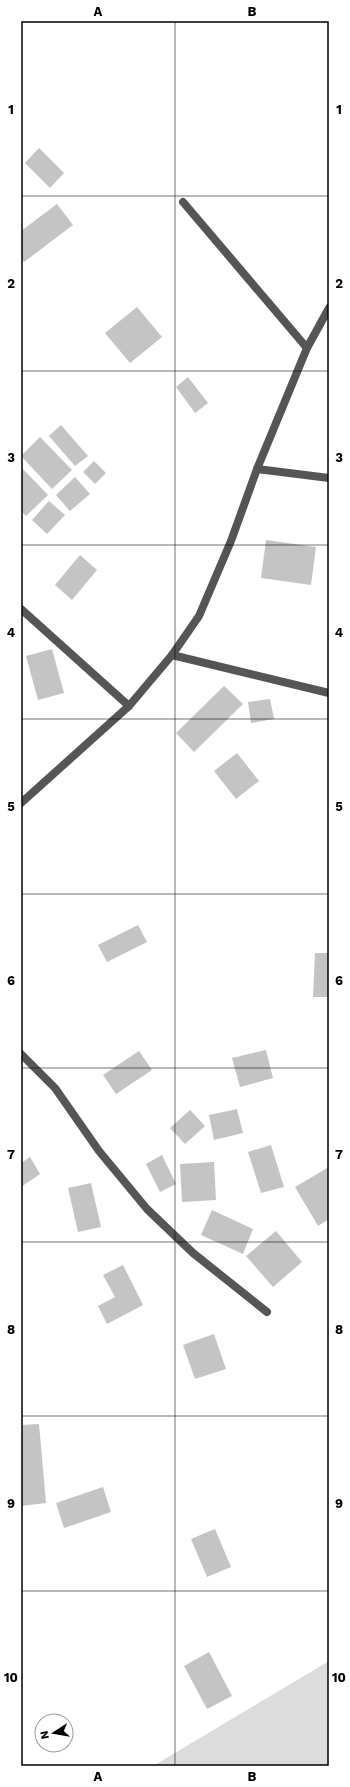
<svg xmlns="http://www.w3.org/2000/svg" width="350" height="1787" font-family="'Work Sans',sans-serif">
<rect width="100%" height="100%" fill="#fff"/>
<polygon fill="#dcdcdc" points="329,1661 329,1766 153,1766"/>
<g fill="#c4c4c4">
<polygon points="39,148 64,173 50,188 25,163"/>
<polygon points="57,204 73,225 24,262 21,257 21,231"/>
<polygon points="137,307 162,337 130,363 105,333"/>
<polygon points="188,377 208,403 195,413 176,387"/>
<polygon points="61,425 88,456 75,466 49,436"/>
<polygon points="40,437 72,470 52,489 21,456"/>
<polygon points="94,461 106,473 95,484 83,472"/>
<polygon points="21,467 48,495 26,516 21,511"/>
<polygon points="75,477 90,494 70,511 56,495"/>
<polygon points="49,501 65,515 47,534 32,520"/>
<polygon points="266,540 316,547 311,585 261,578"/>
<polygon points="80,555 97,570 72,600 55,585"/>
<polygon points="52,649 64,693 38,700 26,656"/>
<polygon points="224,686 243,704 194,752 176,733"/>
<polygon points="270,699 274,719 251,723 248,702"/>
<polygon points="237,753 259,781 236,799 214,771"/>
<polygon points="138,925 147,942 107,962 98,945"/>
<polygon points="315,953 329,953 329,997 313,997"/>
<polygon points="266,1050 273,1078 240,1087 232,1058"/>
<polygon points="139,1051 152,1070 116,1094 103,1075"/>
<polygon points="237,1109 243,1133 214,1140 209,1115"/>
<polygon points="190,1110 205,1126 185,1144 170,1128"/>
<polygon points="271,1145 284,1187 261,1193 248,1152"/>
<polygon points="162,1155 176,1184 160,1192 146,1164"/>
<polygon points="30,1157 40,1174 21,1187 21,1163"/>
<polygon points="214,1162 216,1200 182,1202 180,1164"/>
<polygon points="329,1167 329,1219 318,1226 295,1187"/>
<polygon points="91,1183 101,1227 78,1232 68,1188"/>
<polygon points="212,1210 253,1229 243,1254 201,1235"/>
<polygon points="276,1231 302,1262 273,1287 246,1256"/>
<polygon points="123,1265 143,1305 107,1324 98,1306 115,1297 103,1275"/>
<polygon points="214,1334 226,1369 195,1379 183,1345"/>
<polygon points="39,1424 46,1503 21,1506 21,1425"/>
<polygon points="103,1487 111,1512 64,1528 56,1503"/>
<polygon points="215,1529 231,1567 207,1577 191,1539"/>
<polygon points="209,1652 232,1696 207,1709 184,1666"/>
</g>
<g fill="none" stroke-linecap="round" stroke-linejoin="round">
<g stroke="#555" stroke-width="8">
<polyline points="183,202 307,348"/>
<polyline points="257,469 329,478"/>
<polyline points="21,609 129,706"/>
<polyline points="172,655 329,693"/>
<polyline points="21,803 129,706 172,655 199,616 231,541 257,469 307,348 329,308"/>
<polyline points="21,1054 55,1088 99,1151 147,1209 193,1253 267,1312"/>
</g>
</g>
<path fill="none" stroke="#000" stroke-width="1" stroke-opacity="0.55" d="M 175,21 L 175,1766M 21,196 L 329,196M 21,371 L 329,371M 21,545 L 329,545M 21,719 L 329,719M 21,894 L 329,894M 21,1068 L 329,1068M 21,1242 L 329,1242M 21,1416 L 329,1416M 21,1591 L 329,1591"/>
<rect width="350" height="1787" fill="none" stroke="#ffffff" stroke-width="44"/>
<g transform="translate(54 1733) rotate(258)"><circle r="19" fill="#ffffff" stroke="#999999"/>
<path d="M0-3L7 15L0 10L-7 15Z" fill="#000000"/>
<text y="-6" font-size="11" font-weight="bold" text-anchor="middle" fill="#000000">N</text>
</g>
<rect x="22" y="22" width="306" height="1743" fill="none" stroke="#000" stroke-width="1.5"/>
<g font-size="13" text-anchor="middle" font-weight="bold" fill="#000">
<text x="98" y="16">A</text>
<text x="252" y="16">B</text>
<text x="11" y="114">1</text>
<text x="339" y="114">1</text>
<text x="11" y="288">2</text>
<text x="339" y="288">2</text>
<text x="11" y="462">3</text>
<text x="339" y="462">3</text>
<text x="11" y="637">4</text>
<text x="339" y="637">4</text>
<text x="11" y="811">5</text>
<text x="339" y="811">5</text>
<text x="11" y="985">6</text>
<text x="339" y="985">6</text>
<text x="11" y="1159">7</text>
<text x="339" y="1159">7</text>
<text x="11" y="1334">8</text>
<text x="339" y="1334">8</text>
<text x="11" y="1508">9</text>
<text x="339" y="1508">9</text>
<text x="11" y="1682">10</text>
<text x="339" y="1682">10</text>
<text x="98" y="1781">A</text>
<text x="252" y="1781">B</text>
</g>
</svg>
